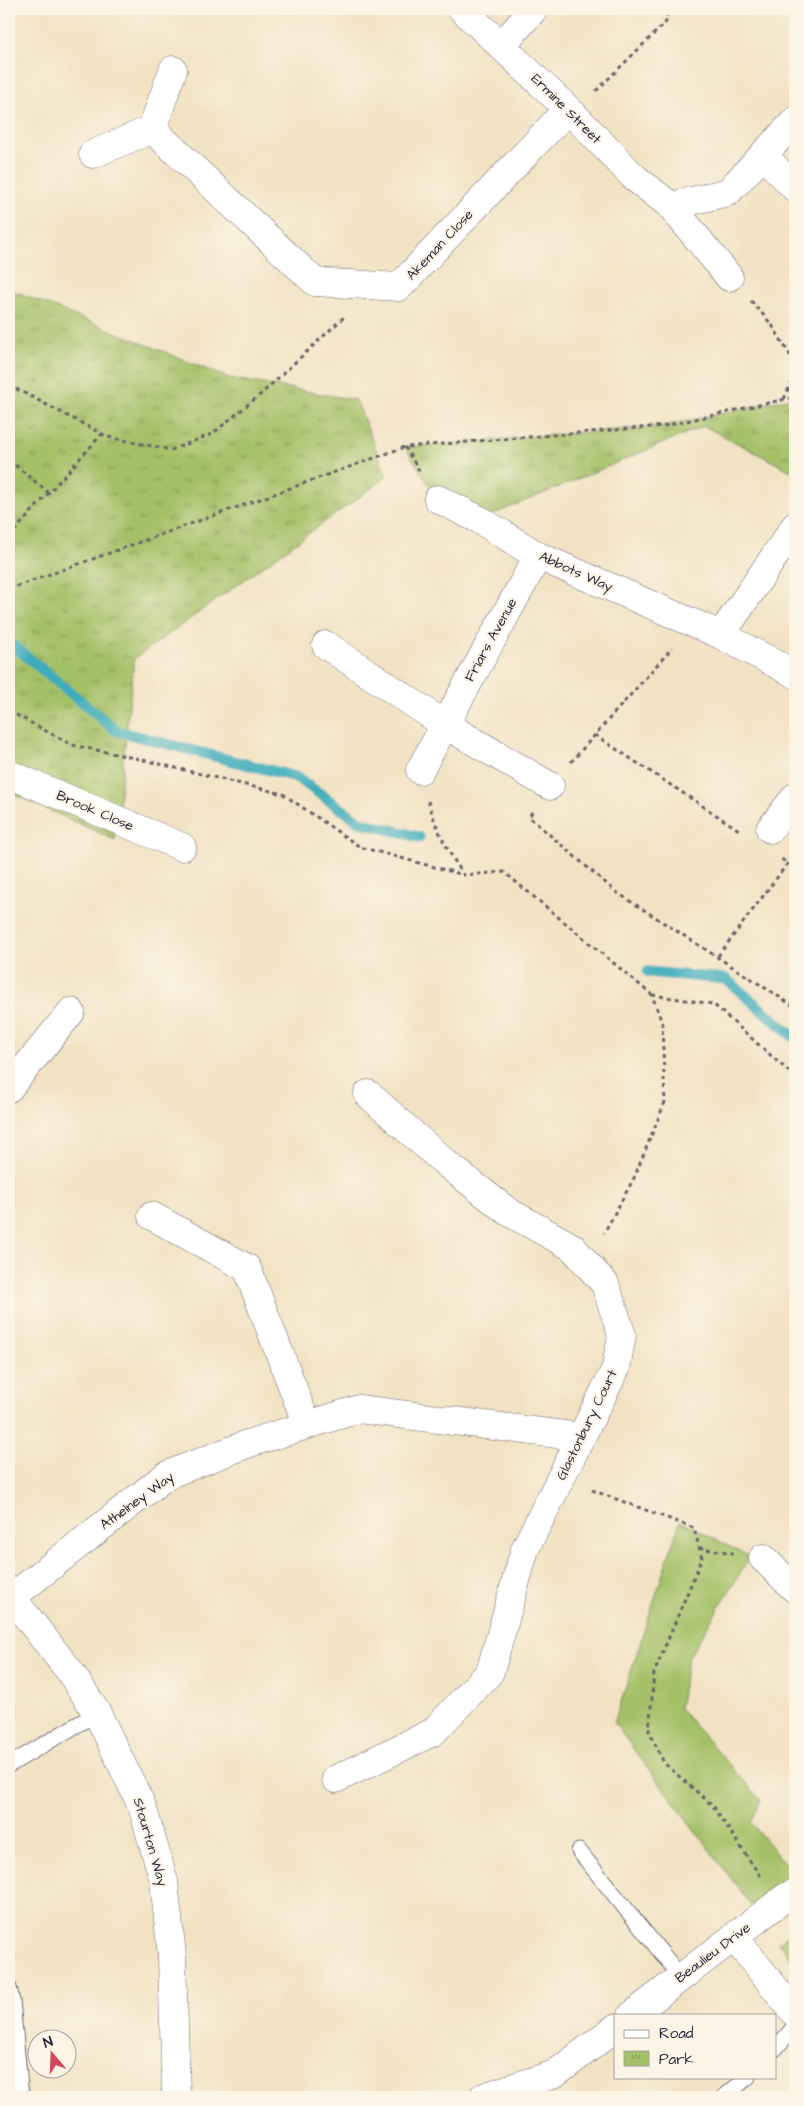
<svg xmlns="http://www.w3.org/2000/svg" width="804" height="2106" font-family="'Architects Daughter',sans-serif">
<defs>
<pattern id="park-tufts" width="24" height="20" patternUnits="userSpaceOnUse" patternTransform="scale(1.25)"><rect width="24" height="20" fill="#a5c167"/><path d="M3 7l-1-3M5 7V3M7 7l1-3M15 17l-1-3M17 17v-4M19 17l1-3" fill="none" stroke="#869c56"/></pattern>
</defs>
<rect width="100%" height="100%" fill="#fcf5e5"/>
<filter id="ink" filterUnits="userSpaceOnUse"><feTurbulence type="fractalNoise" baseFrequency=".02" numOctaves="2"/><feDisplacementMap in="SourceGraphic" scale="10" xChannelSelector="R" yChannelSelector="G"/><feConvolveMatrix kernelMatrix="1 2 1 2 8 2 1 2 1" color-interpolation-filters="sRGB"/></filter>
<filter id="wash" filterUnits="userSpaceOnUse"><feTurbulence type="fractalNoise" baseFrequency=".0096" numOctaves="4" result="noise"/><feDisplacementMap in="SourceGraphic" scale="20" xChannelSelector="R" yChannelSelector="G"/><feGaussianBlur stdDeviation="1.12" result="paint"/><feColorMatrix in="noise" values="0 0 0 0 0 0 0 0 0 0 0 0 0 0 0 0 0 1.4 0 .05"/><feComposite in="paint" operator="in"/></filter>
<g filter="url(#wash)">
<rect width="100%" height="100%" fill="#f2e2c3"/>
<g fill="#a5c167" stroke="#647251">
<polygon points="680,1521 750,1557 688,1658 679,1708 761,1800 751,1823 795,1875 795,1880 751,1905 614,1723"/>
<polygon points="795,1930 795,1965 778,1942"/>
</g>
<g fill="url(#park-tufts)" stroke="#647251">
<polygon points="9,289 229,378 356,400 387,477 134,659 115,840 9,792"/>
<polygon points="795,397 795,473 704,426 480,520 438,499 405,447 664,426"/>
</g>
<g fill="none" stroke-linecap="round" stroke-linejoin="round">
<g stroke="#3eacbb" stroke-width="11">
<polyline points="9,642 117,731 296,777 360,822 419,837"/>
<polyline points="648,972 726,979 795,1038"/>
</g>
</g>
</g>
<g filter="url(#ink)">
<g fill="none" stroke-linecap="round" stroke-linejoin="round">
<g stroke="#6b656b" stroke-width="17">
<g id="service">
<polyline points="9,1765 97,1713"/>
<polyline points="579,1851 681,1977"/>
<polyline points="9,1988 12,2001 21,2097"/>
<polyline points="775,2049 795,2026"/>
<polyline points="724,2097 748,2077"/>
</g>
</g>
<g stroke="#6b656b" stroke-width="29">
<g id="minor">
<polyline points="462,9 573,114 635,178 671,206"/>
<polyline points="501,46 534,9"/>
<polyline points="152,129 315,282 399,287 568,109"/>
<polyline points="93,154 152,129 173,70"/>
<polyline points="763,155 795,188"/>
<polyline points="729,277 671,206 728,192 795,121"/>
<polyline points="438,499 480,520 538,556 721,635 795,674"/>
<polyline points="721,635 795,526"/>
<polyline points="326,645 444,724 550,786"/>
<polyline points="420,770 538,556"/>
<polyline points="9,774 182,847"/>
<polyline points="770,829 795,797"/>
<polyline points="9,1088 71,1012"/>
<polyline points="152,1216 247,1268 307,1425"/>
<polyline points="763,1558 795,1589"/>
<polyline points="12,1597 167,1475 250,1443 359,1409 581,1437"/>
<polyline points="336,1779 433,1732 490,1672 525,1549 616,1368 622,1335 605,1284 588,1265 572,1247 507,1211 443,1161 368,1094"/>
<polyline points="734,1937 795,2013"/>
<polyline points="632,2015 786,1897 795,1893"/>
<polyline points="483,2097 555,2074 615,2028"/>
</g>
</g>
<g stroke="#6b656b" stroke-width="29">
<polyline id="tertiary" points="9,1594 71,1673 97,1713 142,1806 164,1881 172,1956 176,2097"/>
</g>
<g stroke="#6b656b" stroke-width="3" stroke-dasharray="4 4" stroke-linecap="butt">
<polyline points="596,91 666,22 667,9"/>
<polyline points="751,301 772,325 795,363"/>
<polyline points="9,385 108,437 171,450 212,434 261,394 344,317"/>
<polyline points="784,399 795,375"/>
<polyline points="405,447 420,472"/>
<polyline points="9,460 49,493"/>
<polyline points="9,537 102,434"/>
<polyline points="9,589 405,447 664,426 795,397"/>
<polyline points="9,711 72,745 135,758 283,794 360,847 464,875"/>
<polyline points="595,735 739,830"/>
<polyline points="571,762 672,648"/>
<path d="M 428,801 C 436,829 448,852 464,875 L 504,872 L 652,995 L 662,1023 L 665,1102 L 634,1178 L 604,1233"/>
<polyline points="532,812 529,817 616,892 795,1007"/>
<polyline points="788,863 795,868"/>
<polyline points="718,956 788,863 781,859"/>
<polyline points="652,995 713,1004 795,1077"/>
<polyline points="592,1490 694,1528 702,1558 654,1673 649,1731 664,1763 713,1806 761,1877"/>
<polyline points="699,1548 733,1553"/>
</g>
<use href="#service" stroke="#fff" stroke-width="15"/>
<use href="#minor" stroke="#fff" stroke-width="28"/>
<use href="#tertiary" stroke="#fff" stroke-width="28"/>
</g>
</g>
<g text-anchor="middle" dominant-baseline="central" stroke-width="4.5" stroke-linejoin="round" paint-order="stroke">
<g font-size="14" fill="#22223b" stroke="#fcf5e5">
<text transform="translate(566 109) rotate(45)">Ermine Street</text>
<text transform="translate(440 245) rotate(-47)">Akeman Close</text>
<text transform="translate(576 572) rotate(24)">Abbots Way</text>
<text transform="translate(491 640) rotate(-61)">Friars Avenue</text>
<text transform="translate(95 811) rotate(23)">Brook Close</text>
<text transform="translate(587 1425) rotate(-64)">Glastonbury Court</text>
<text transform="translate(137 1501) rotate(-36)">Athelney Way</text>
<text transform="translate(150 1842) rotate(74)">Stourton Way</text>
<text transform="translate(713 1953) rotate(-37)">Beaulieu Drive</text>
</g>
</g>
<rect width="804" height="2106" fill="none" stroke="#fcf5e5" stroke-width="30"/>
<rect x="614" y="2014" width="162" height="65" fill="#fcf5e5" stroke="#a5a1a1"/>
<rect x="624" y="2030" width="25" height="8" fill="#ffffff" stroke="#a5a1a1"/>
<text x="659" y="2038" font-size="15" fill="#22223b">Road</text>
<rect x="624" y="2051" width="25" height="15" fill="url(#park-tufts)" stroke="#a5a1a1"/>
<text x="659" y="2064" font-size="15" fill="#22223b">Park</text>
<g transform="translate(52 2054) rotate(341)"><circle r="24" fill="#fcf5e5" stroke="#a5a1a1"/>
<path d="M0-4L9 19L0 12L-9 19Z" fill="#d1495b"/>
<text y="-8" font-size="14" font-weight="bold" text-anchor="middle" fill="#22223b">N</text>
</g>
</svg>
